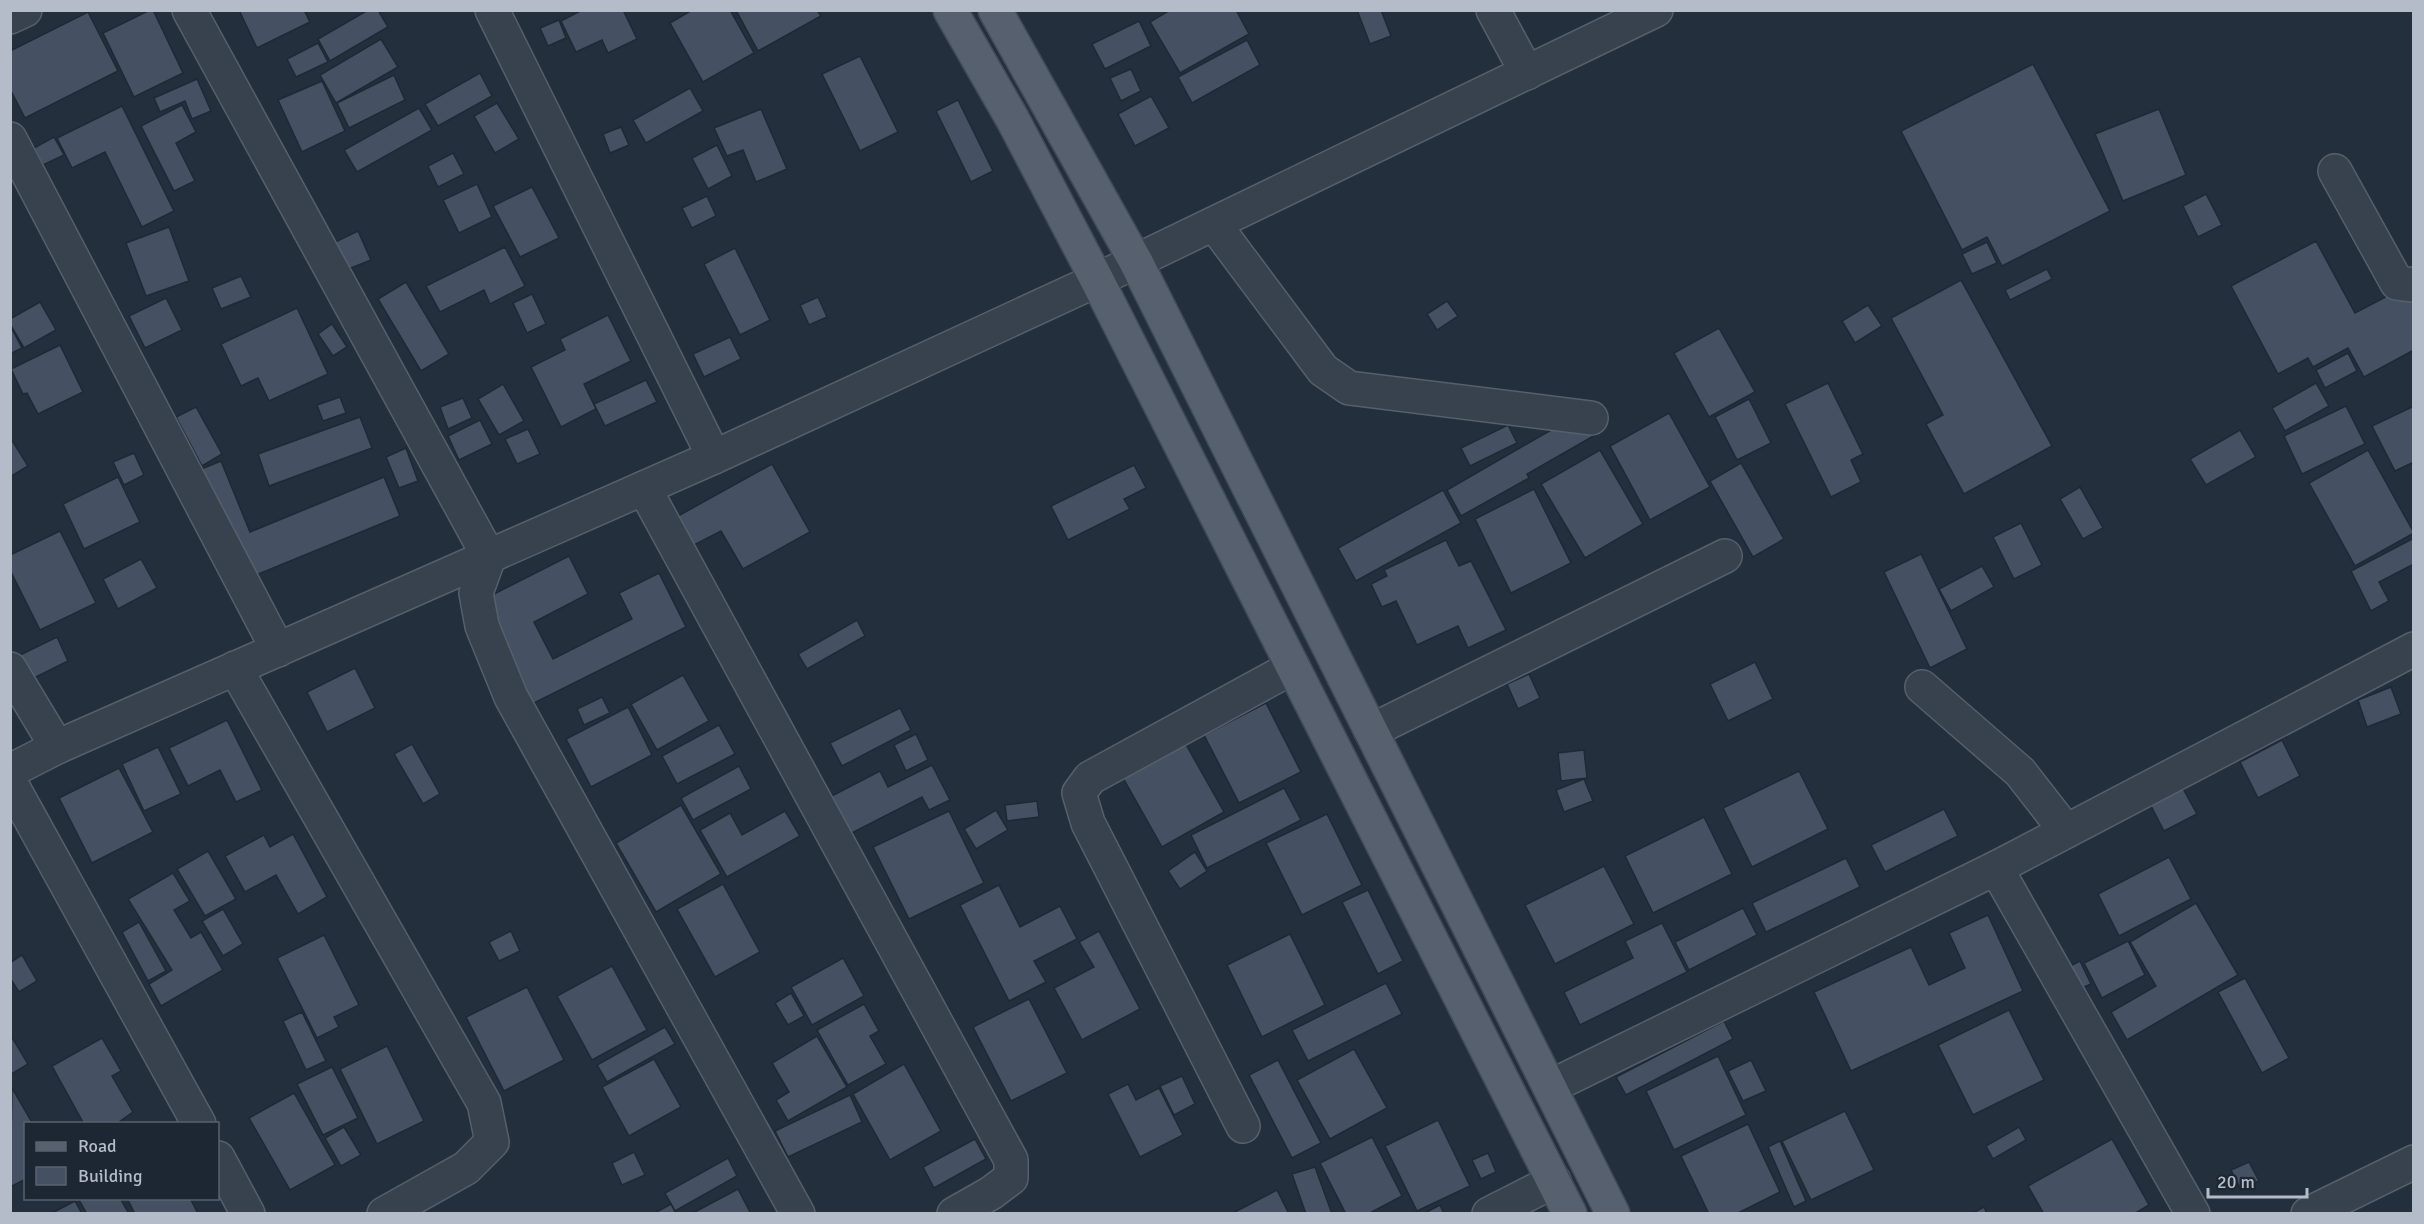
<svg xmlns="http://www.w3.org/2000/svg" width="2424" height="1224" font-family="Signika,sans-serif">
<rect width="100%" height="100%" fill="#242f3e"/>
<g fill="#455162" stroke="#1f2835" stroke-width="1.5">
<polygon points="150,10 153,10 183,73 134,97 103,33"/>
<polygon points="239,10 304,10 310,22 257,48"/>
<polygon points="368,10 378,10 388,27 330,61 318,39"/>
<polygon points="582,10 623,10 637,39 608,53 602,40 576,52 561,21"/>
<polygon points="692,10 730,10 754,53 703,82 670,23"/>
<polygon points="736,10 817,10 821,16 758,51"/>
<polygon points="1170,10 1236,10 1249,34 1180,73 1150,22"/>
<polygon points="1357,10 1381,10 1391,36 1370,44"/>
<polygon points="88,12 118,71 25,118 10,89 10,51"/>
<polygon points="559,20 566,38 548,46 540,28"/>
<polygon points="1139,21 1151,46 1105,69 1092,44"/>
<polygon points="381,39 398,67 336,103 320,75"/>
<polygon points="1247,40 1260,65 1192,103 1178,77"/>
<polygon points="318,43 328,62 296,77 287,59"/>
<polygon points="860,56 898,132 860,151 822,74"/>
<polygon points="2033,64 2110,211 2002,266 1987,237 1962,250 1901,131"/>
<polygon points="1131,69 1141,91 1121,101 1110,78"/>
<polygon points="480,73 492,96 438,126 425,104"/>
<polygon points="394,75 405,100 349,128 337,103"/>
<polygon points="197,79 211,111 192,119 185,101 160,112 154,98"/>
<polygon points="322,81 345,131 302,152 278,100"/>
<polygon points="690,88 703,111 646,143 633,120"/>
<polygon points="1151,96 1169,128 1135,146 1118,114"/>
<polygon points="958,100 993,171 971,182 936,111"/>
<polygon points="497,103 519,139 495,153 474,116"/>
<polygon points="182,105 196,132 176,143 195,181 174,191 141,126"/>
<polygon points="122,106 174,211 142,227 105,152 72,168 57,138"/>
<polygon points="419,108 432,130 357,172 344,150"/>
<polygon points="761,109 787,169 756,182 743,150 727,156 714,128"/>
<polygon points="2159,109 2186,175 2123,201 2095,134"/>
<polygon points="621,127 629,145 610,153 603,134"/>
<polygon points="54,137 64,155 43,165 34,148"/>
<polygon points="717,145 732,176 708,189 692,158"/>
<polygon points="453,153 464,174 438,187 428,166"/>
<polygon points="477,184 492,217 459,233 443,200"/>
<polygon points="532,187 559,238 520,257 493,206"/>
<polygon points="2206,194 2222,225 2198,237 2183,206"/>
<polygon points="707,196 716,216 692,228 682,208"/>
<polygon points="169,227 189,281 146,296 126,243"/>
<polygon points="358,231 371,260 346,270 333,243"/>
<polygon points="2316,241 2355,313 2414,282 2414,350 2364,377 2348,348 2313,367 2308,358 2278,374 2231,286"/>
<polygon points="1987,242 1997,263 1972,274 1962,254"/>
<polygon points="505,247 525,286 490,304 484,290 440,312 426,286"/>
<polygon points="735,248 770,320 740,335 704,264"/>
<polygon points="2047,269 2052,279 2010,300 2005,290"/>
<polygon points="241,276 251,297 221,309 212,288"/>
<polygon points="1961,280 2052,446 1964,494 1926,424 1943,415 1891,318"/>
<polygon points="406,282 449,354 421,371 378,299"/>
<polygon points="532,294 546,324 527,333 513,303"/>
<polygon points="818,297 827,317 809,325 800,305"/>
<polygon points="166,298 182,330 145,348 129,316"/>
<polygon points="1447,301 1458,316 1437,330 1427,314"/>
<polygon points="40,302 56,330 24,348 10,324 10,319"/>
<polygon points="1868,305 1882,326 1855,343 1842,321"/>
<polygon points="297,308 328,374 269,401 258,378 241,386 221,344"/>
<polygon points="608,315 631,361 584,384 596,409 561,427 531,367 565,350 560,339"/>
<polygon points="332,324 347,347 333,356 318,334"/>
<polygon points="1719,328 1755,392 1709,417 1674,353"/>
<polygon points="12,329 22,348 10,354 10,330"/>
<polygon points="730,337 741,359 704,377 693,354"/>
<polygon points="60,345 83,392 38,414 27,393 23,394 11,369"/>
<polygon points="2348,353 2357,371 2325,388 2316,370"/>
<polygon points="646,380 657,402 605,426 594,404"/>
<polygon points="1828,383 1863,454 1851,460 1861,482 1831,497 1785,404"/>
<polygon points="2316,383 2329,406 2285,431 2272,408"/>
<polygon points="503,384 524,421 499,435 478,399"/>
<polygon points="340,397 346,413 323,421 317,405"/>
<polygon points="463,398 472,418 448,429 440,407"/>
<polygon points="1749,399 1771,443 1737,460 1715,417"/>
<polygon points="2346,406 2365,444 2302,474 2284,436"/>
<polygon points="2414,406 2414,462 2395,471 2372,426"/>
<polygon points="196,407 222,454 202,466 176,417"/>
<polygon points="1591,407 1604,430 1527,474 1529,478 1461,516 1447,490"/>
<polygon points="1669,413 1710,487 1650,520 1610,446"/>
<polygon points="360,417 372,448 269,486 258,454"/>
<polygon points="480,420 492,444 459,460 448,436"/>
<polygon points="1508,425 1517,443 1470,466 1461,448"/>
<polygon points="528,429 540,454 517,464 505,439"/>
<polygon points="2240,430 2256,457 2206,485 2190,459"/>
<polygon points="10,437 28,466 10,477"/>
<polygon points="406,448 418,481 399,488 386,457"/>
<polygon points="1600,450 1643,524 1585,558 1541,484"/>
<polygon points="2368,450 2414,533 2355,566 2309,483"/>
<polygon points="134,453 144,475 124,485 113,462"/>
<polygon points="221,461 250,532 384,477 400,516 234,584 189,474"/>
<polygon points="1741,463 1784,539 1753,557 1710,481"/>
<polygon points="772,464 810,532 743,569 721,531 694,545 678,516"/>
<polygon points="1134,465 1146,488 1124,499 1130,509 1068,540 1051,506"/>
<polygon points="118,477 140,522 84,549 63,504"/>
<polygon points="2080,487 2103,528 2083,539 2060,499"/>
<polygon points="1534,489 1571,563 1511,593 1475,519"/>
<polygon points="1443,490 1461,523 1356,581 1338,548"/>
<polygon points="2021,523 2042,565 2014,579 1993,537"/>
<polygon points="60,531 96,603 40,630 10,570 10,555"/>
<polygon points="2414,538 2414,564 2379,582 2389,601 2371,611 2351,571"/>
<polygon points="1446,540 1459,566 1471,561 1506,630 1468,648 1458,626 1417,645 1396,601 1382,607 1371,584 1387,576 1384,570"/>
<polygon points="1921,554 1967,649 1930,668 1884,572"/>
<polygon points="569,556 588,594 534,622 553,659 632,619 619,593 659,573 686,627 532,704 480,601"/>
<polygon points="141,559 157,588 118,609 103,579"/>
<polygon points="1982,566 1994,587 1951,611 1939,589"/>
<polygon points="857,620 865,636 807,669 798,654"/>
<polygon points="57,637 68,661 30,680 18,656"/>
<polygon points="1755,662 1773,699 1728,721 1710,684"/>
<polygon points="355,668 375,708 327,732 307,692"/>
<polygon points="1529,674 1540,698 1518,709 1507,684"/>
<polygon points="683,675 709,721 657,750 631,704"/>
<polygon points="2391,687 2401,714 2367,727 2358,700"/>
<polygon points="602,697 610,713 584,725 577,709"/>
<polygon points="1266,703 1301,772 1239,803 1204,735"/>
<polygon points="628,707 652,755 591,787 566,739"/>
<polygon points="900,708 911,730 842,766 830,743"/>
<polygon points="227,720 262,790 236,802 220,770 188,786 169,748"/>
<polygon points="719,725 735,754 677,784 662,756"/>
<polygon points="916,734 928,760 906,771 894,745"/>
<polygon points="2282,740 2300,776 2258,798 2240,762"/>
<polygon points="1184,741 1224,812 1162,847 1122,776"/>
<polygon points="412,744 440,794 423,804 394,754"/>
<polygon points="158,747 181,794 144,811 122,764"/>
<polygon points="1584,750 1587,778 1561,781 1558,753"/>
<polygon points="932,765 950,800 929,810 922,797 842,838 822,801 880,771 888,787"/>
<polygon points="739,766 751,789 693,820 681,798"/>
<polygon points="119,768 153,832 92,863 59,798"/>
<polygon points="1799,771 1828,829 1752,867 1723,808"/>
<polygon points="1584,779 1593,801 1564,812 1556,790"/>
<polygon points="2181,785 2197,814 2164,831 2149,802"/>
<polygon points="1284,788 1301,820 1207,868 1191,835"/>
<polygon points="1037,801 1039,817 1007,821 1005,805"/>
<polygon points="681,805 721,874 656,912 616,843"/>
<polygon points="1944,809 1958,836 1885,872 1871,845"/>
<polygon points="996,810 1008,830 976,849 964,829"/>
<polygon points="785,811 800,836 727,877 700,830 730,813 742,835"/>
<polygon points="949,811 984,883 909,919 873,847"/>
<polygon points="1327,814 1362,885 1302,915 1266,843"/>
<polygon points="1704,817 1732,874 1653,913 1625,856"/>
<polygon points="293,834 327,897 298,914 276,875 245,892 225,856 264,835 270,847"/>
<polygon points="208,851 236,899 205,916 177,869"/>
<polygon points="1195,852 1207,871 1180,889 1168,871"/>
<polygon points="2169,857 2191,899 2119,936 2098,894"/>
<polygon points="1846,858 1860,887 1766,932 1752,903"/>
<polygon points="1604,866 1634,924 1555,964 1525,905"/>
<polygon points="173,873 190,901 174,910 191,938 201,932 223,970 161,1006 149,984 172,970 128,899"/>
<polygon points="723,884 760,952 715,977 677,909"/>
<polygon points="999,885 1020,927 1060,906 1077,939 1034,961 1046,982 1009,1001 960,905"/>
<polygon points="1368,890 1403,961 1378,974 1342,902"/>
<polygon points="2196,903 2238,975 2127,1040 2111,1012 2156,986 2130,942"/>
<polygon points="1743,908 1757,935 1689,970 1675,942"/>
<polygon points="223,909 243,944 223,956 202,921"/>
<polygon points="1988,915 2023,991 1851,1071 1814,992 1911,947 1929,985 1965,968 1949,933"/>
<polygon points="139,922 166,971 148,981 122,932"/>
<polygon points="1662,923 1687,972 1580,1025 1564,992 1633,958 1625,941"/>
<polygon points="511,931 520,951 499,961 489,942"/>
<polygon points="1099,931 1140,1009 1082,1040 1054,988 1094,967 1079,942"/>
<polygon points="1290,934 1325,1005 1262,1037 1227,965"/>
<polygon points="324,935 359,1005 334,1017 339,1027 317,1038 277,958"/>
<polygon points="2128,941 2145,975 2102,998 2084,963"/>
<polygon points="22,955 37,981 19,992 10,978 10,963"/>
<polygon points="843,958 864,996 812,1025 791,987"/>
<polygon points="2080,961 2091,984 2075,991 2064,969"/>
<polygon points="612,966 647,1030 592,1060 557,996"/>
<polygon points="2245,978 2289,1058 2262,1073 2218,992"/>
<polygon points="1386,983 1402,1014 1308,1061 1292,1030"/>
<polygon points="527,987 564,1060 504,1091 466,1017"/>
<polygon points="791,993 804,1016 788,1025 775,1003"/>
<polygon points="1029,999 1067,1073 1011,1101 973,1027"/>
<polygon points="864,1004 879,1031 870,1036 886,1064 848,1085 817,1030"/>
<polygon points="2009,1010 2044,1080 1973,1115 1938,1045"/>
<polygon points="302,1012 326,1061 306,1070 283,1021"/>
<polygon points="1724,1021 1733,1039 1626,1095 1616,1077"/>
<polygon points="665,1027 675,1044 607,1082 597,1065"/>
<polygon points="10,1034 28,1064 10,1075"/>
<polygon points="817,1036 847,1087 788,1121 776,1100 789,1092 772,1063"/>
<polygon points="102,1038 121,1071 112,1076 133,1112 116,1124 84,1124 52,1066"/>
<polygon points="387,1046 424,1121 377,1144 340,1069"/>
<polygon points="1354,1049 1387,1108 1330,1139 1297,1080"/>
<polygon points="1718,1056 1746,1115 1674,1150 1646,1091"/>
<polygon points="654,1059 681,1107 629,1136 602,1087"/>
<polygon points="1278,1060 1321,1143 1292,1158 1249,1075"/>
<polygon points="1751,1060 1766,1091 1743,1101 1728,1071"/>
<polygon points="904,1064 941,1131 890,1160 853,1094"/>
<polygon points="332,1067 358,1118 323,1135 297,1084"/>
<polygon points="1182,1076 1195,1104 1174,1115 1160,1086"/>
<polygon points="1128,1084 1136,1100 1159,1088 1183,1135 1140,1157 1108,1094"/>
<polygon points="12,1088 33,1124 26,1124 26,1179 10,1187"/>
<polygon points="294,1093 335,1165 290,1190 249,1118"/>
<polygon points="850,1095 862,1122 788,1157 775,1131"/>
<polygon points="1845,1111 1874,1170 1811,1200 1782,1141"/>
<polygon points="1438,1120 1470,1186 1417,1211 1385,1146"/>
<polygon points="1748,1124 1780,1192 1736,1214 1709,1214 1681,1156"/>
<polygon points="344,1127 361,1155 341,1166 325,1138"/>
<polygon points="2019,1127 2026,1140 1993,1159 1986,1146"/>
<polygon points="1372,1137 1402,1196 1368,1214 1346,1214 1320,1163"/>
<polygon points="975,1139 986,1159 934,1188 923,1167"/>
<polygon points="2112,1139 2149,1205 2134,1214 2044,1214 2028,1186"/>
<polygon points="1780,1141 1806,1201 1794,1207 1768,1147"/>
<polygon points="634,1152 645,1175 622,1185 612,1163"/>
<polygon points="1488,1153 1496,1172 1481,1179 1472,1160"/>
<polygon points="728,1158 737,1176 675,1211 665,1193"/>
<polygon points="2249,1162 2259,1181 2241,1190 2231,1170"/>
<polygon points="1315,1167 1332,1214 1306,1214 1292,1174"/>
<polygon points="738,1189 751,1214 691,1214"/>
<polygon points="1277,1190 1289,1214 1231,1214"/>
<polygon points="78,1198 120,1198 129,1214 87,1214"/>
<polygon points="127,1198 190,1198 198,1214 135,1214"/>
<polygon points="75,1201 82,1214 50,1214"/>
<polygon points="671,1204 676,1214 653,1214"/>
<polygon points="1440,1205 1444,1214 1423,1214"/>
<polygon points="1984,1207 1987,1214 1971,1214"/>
</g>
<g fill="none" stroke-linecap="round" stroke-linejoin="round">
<g stroke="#565f6c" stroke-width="36">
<g id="minor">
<polyline points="189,10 489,557 476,593 482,626 511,697 798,1214"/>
<polyline points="492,10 714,457"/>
<polyline points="1493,10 1527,73"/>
<polyline points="10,17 25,10"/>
<polyline points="10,139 278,650"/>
<polyline points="2335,171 2397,283 2414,285"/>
<polyline points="1214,224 1323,370 1349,388 1591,418"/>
<polyline points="644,488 1011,1160 1011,1178 991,1193 954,1214"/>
<polyline points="235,668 484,1103 492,1142 466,1168 384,1214"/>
<polyline points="10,669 57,747"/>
<polyline points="1922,687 2020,772 2066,831"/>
<polyline points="1371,731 1725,556"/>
<polyline points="10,771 57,747 714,457 1097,280 1656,10"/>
<polyline points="10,782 199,1124"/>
<polyline points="1996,868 2193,1214"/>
<polyline points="1550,1087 1996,868 2414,649"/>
<polyline points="1243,1126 1088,823 1079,793 1090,778 1293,667"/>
<polyline points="218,1158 248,1214"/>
<polyline points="1489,1214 1554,1181"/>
<polyline points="2308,1214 2414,1162"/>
</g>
</g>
<g stroke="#414a57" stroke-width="36">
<g id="major">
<polyline points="950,10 1013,120 1097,280 1570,1214"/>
<polyline points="995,10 1136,262 1613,1214"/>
</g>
</g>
<use href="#minor" stroke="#38414e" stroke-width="33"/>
<use href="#major" stroke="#56606e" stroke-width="33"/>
</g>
<rect width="2424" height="1224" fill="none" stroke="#b4bcc9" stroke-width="24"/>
<rect x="24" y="1122" width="195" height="78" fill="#1d2633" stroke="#59626f" stroke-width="1.5"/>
<rect x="36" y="1142" width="30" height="9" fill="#56606e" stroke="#59626f" stroke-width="1.5"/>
<text x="78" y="1152" font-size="18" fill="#b4bcc9">Road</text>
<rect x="36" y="1167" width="30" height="18" fill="#455162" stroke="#59626f" stroke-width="1.5"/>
<text x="78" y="1182" font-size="18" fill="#b4bcc9">Building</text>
<path d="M2208 1188v9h99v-9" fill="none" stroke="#b4bcc9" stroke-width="3"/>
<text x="2217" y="1188" font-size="18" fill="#b4bcc9" stroke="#1d2633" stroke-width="4.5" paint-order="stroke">20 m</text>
</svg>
